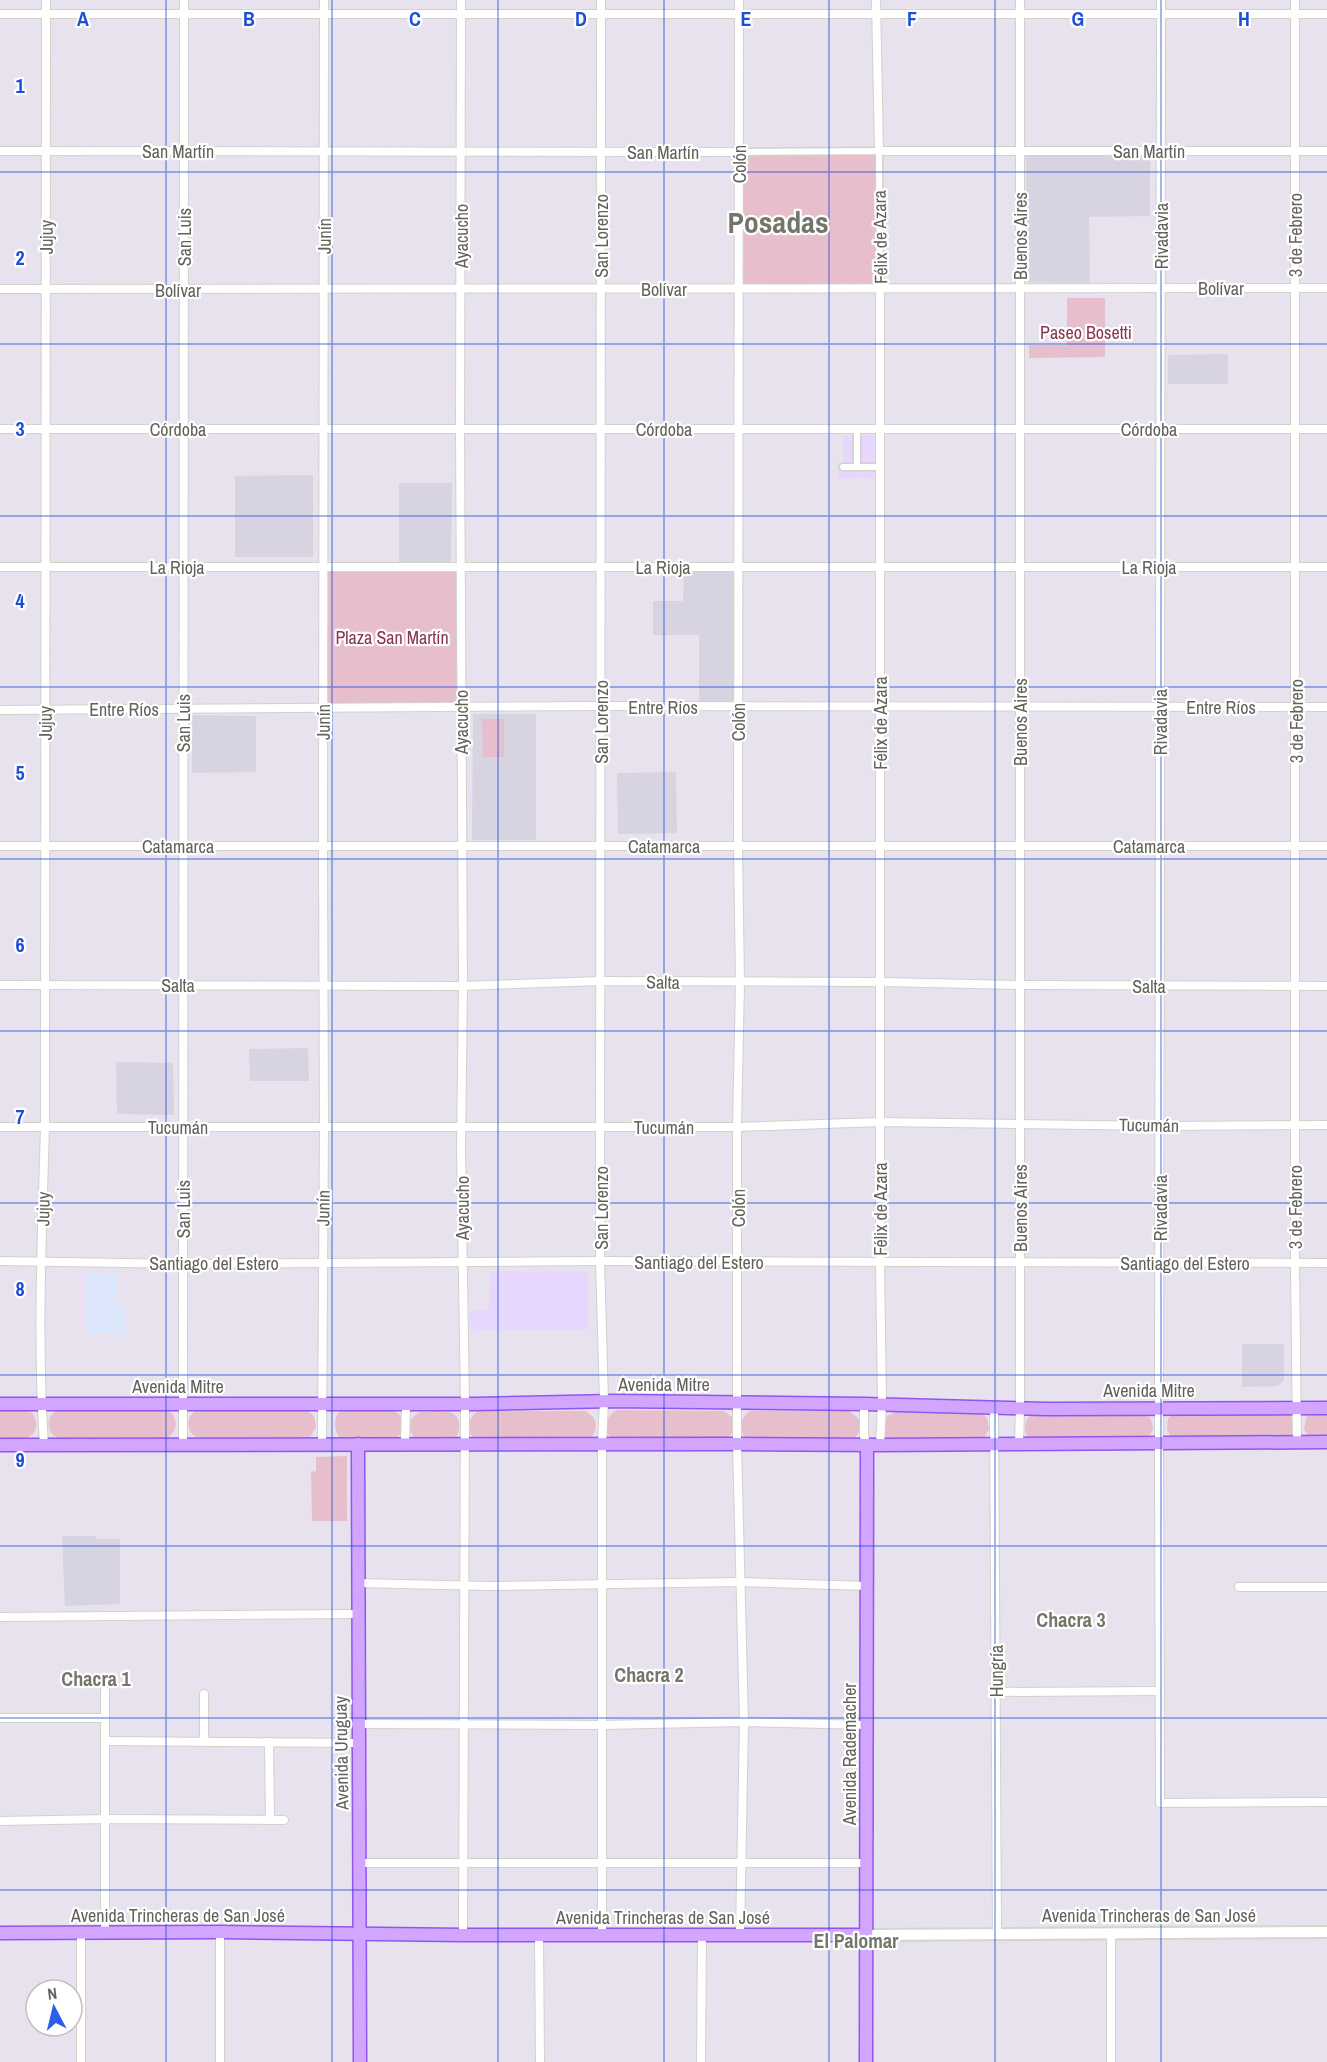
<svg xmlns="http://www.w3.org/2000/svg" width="1327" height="2062" font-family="'Archivo Narrow',sans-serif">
<rect width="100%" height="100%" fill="#e7e2ee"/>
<g fill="#e7d7fe">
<polygon points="843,435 876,435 876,478 837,479 837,464 843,463"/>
<polygon points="490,1271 588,1272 588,1329 470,1331 470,1310 489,1309"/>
</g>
<g fill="#d8d3e0">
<polygon points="1026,155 1150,155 1150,216 1089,217 1090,283 1027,282"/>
<polygon points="1228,354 1228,384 1168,384 1168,355"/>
<polygon points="313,475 313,557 235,557 235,476"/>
<polygon points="399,483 452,483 451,563 399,563"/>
<polygon points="684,572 739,572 739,703 699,703 699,635 653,635 653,601 683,601"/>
<polygon points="473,714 536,714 536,840 472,840"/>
<polygon points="192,715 256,716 256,772 192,773"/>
<polygon points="676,772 677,833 618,834 617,773"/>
<polygon points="308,1048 309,1081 250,1081 249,1049"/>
<polygon points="116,1062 173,1063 174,1115 117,1114"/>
<polygon points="1242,1344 1284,1344 1284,1380 1278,1386 1242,1387"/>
<polygon points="62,1536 95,1536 96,1539 120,1539 120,1604 65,1606"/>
</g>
<polygon fill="#dde5fb" points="85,1273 117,1273 117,1306 126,1307 126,1334 85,1334"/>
<g fill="#e6becc">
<polygon points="740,152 878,152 879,288 739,289"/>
<polygon points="1067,298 1105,298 1105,357 1029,358 1029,345 1067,345"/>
<polygon points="326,569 459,569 459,706 325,705"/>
<polygon points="482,719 504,719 504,757 483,757"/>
<path d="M 0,1409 C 8,1409 20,1407 28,1410 C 38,1415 40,1433 28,1437 C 20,1440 9,1438 0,1438 Z"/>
<path d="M 58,1409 L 166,1409 C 179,1416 179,1431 166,1439 L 60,1440 L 51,1433 C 46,1423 49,1415 58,1409 Z"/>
<path d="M 198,1409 L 305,1409 L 314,1416 L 316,1427 L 311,1436 L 306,1439 L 200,1440 L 191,1433 C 186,1423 188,1415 198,1409 Z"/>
<path d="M 343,1409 C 359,1409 402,1402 403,1423 C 403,1431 400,1436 394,1439 L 339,1437 C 334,1428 333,1414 343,1409 Z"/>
<path d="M 616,1410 L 723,1411 L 732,1417 C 735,1428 733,1435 724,1441 L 612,1439 C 602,1429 605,1418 616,1410 Z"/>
<path d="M 478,1411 L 586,1411 L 594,1418 C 598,1428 595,1435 586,1441 L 475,1439 L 471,1435 L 468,1424 L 474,1414 Z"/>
<polygon points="751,1411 849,1411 858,1418 860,1429 855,1439 747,1439 743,1435 740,1424 746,1414"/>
<path d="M 898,1411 L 979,1411 L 987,1418 L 989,1429 L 984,1438 L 888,1440 C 881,1433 883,1426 885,1417 Z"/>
<polygon points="1327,1411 1327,1441 1311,1439 1304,1430 1306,1418 1309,1414"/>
<path d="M 420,1412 C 429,1412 440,1410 449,1412 C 462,1415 461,1431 455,1439 L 416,1440 C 407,1430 408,1418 420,1412 Z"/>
<path d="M 1035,1412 L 1142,1412 L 1151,1419 L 1153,1430 L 1147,1439 L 1031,1441 C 1022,1431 1023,1419 1035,1412 Z"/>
<path d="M 1289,1414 C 1296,1422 1296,1430 1289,1439 L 1173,1440 L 1167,1430 L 1168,1419 L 1172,1415 Z"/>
<polygon points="347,1456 347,1521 312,1521 311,1472 316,1471 316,1457"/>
</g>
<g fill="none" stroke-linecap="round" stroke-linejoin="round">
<g stroke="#d0d2cb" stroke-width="9">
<g id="pedestrian">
<polyline points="739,152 879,151 880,289"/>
<polyline points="843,467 880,467"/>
<polyline points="857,467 857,429"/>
</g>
</g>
<g stroke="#d0d2cb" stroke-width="10">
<g id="minor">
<polyline points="461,0 460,429 463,986 461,1149 465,1404 463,1935"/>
<polyline points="601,0 600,1261 604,1401 602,1444 602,1935"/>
<polyline points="739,0 738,847 740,983 737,1127 737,1444 744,1722 740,1935"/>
<polyline points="876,0 879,151 1327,151"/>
<polyline points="1161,0 1159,1444 1160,1803 1327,1802"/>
<polyline points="1295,0 1295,1263 1297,1442"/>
<polyline points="0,14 1327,14"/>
<polyline points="0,151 739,152"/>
<polyline points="0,289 1327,288"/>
<polyline points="880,289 880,1261 882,1404 880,1445"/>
<polyline points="0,429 1327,429"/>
<polyline points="0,567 1327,567"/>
<polyline points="0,710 601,706 1327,707"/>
<polyline points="0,846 1327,846"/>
<polyline points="0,985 463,986 601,981 881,982 1020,985 1327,986"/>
<polyline points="0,1127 737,1127 880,1122 1160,1126 1327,1125"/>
<polyline points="0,1261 183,1264 600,1261 1327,1263"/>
<polyline points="864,1404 864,1436 867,1445"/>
<polyline points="994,1408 997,1934"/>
<polyline points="405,1444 406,1404"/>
<polyline points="1019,1444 1020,1408 1020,0"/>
<path d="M 44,1445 C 37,1339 42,1233 45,1127 L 46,0"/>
<polyline points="183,1445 184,0"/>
<polyline points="322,1445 324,1126 323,846 324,0"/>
<polyline points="357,1583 488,1586 741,1582 867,1586"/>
<polyline points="1239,1587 1327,1587"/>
<polyline points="0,1617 357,1614"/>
<polyline points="105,1691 105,1932"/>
<polyline points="996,1692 1160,1691"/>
<polyline points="0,1718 105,1718"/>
<polyline points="359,1724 602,1725 744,1722 867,1725"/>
<polyline points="105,1741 359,1743"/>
<polyline points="204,1741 204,1694"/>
<polyline points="269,1742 270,1820"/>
<polyline points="0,1821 106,1819 284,1820"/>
<polyline points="361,1863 867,1863"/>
<polyline points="81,1932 81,2062"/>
<polyline points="220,1932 220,2062"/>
<polyline points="539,1935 540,2062"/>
<polyline points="701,2062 702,1935"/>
<polyline points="1111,2062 1111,1933"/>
</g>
</g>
<g stroke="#d3d6cd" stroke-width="14">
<polyline id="secondary" points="866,1935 1327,1932"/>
</g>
<g stroke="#9156f2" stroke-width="15">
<g id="primary">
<polyline points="0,1404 477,1404 614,1401 864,1404 1047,1409 1327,1408"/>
<polyline points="358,1444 360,2062"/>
<polyline points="0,1445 737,1444 880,1445 1327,1442"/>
<polyline points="0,1933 220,1932 463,1935 866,1935"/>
<polyline points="866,2062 867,1445"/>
</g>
</g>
<use href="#pedestrian" stroke="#fff" stroke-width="6"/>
<use href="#minor" stroke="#fff" stroke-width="8"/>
<use href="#secondary" stroke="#fff" stroke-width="10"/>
<use href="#primary" stroke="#d2a6ff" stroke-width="12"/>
</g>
<path fill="none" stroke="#1d4ed8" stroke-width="1.5" stroke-opacity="0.55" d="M 166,0 L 166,2062M 332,0 L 332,2062M 498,0 L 498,2062M 664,0 L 664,2062M 829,0 L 829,2062M 995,0 L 995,2062M 1161,0 L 1161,2062M 0,172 L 1327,172M 0,344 L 1327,344M 0,516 L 1327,516M 0,687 L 1327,687M 0,859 L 1327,859M 0,1031 L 1327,1031M 0,1203 L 1327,1203M 0,1375 L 1327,1375M 0,1546 L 1327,1546M 0,1718 L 1327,1718M 0,1890 L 1327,1890"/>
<g text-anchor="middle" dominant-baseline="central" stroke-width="4.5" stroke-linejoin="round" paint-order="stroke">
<g font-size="18" fill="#61635a" stroke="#fff">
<text x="178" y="151">San Martín</text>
<text x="1149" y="151">San Martín</text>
<text x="663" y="152">San Martín</text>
<text transform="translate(739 164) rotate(-90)">Colón</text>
<text transform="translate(1295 235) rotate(-90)">3 de Febrero</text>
<text transform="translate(324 236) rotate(-90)">Junín</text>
<text transform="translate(461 236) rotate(-90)">Ayacucho</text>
<text transform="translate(601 236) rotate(-90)">San Lorenzo</text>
<text transform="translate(1020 236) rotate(-90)">Buenos Aires</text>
<text transform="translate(1161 236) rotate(-90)">Rivadavia</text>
<text transform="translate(46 237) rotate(-90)">Jujuy</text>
<text transform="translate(184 237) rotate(-90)">San Luis</text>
<text transform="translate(880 237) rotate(-91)">Félix de Azara</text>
<text x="1221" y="288">Bolívar</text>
<text x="664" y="289">Bolívar</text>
<text x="178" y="290">Bolívar</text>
<text x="178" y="429">Córdoba</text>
<text x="664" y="429">Córdoba</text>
<text x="1149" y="429">Córdoba</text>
<text x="177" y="567">La Rioja</text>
<text x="663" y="567">La Rioja</text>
<text x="1149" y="567">La Rioja</text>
<text x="663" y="707">Entre Ríos</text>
<text x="1221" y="707">Entre Ríos</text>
<text x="124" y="709">Entre Ríos</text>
<text transform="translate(1296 721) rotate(-90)">3 de Febrero</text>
<text transform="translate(323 722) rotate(-90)">Junín</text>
<text transform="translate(461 722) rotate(-90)">Ayacucho</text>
<text transform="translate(601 722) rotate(-90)">San Lorenzo</text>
<text transform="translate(738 722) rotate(-90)">Colón</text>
<text transform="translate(1020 722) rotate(-90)">Buenos Aires</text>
<text transform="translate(1160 722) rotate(-90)">Rivadavia</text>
<text transform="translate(45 723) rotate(-90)">Jujuy</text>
<text transform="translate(183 723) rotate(-90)">San Luis</text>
<text transform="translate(880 723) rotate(-90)">Félix de Azara</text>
<text x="178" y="846">Catamarca</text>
<text x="664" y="846">Catamarca</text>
<text x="1149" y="846">Catamarca</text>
<text transform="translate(663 982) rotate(1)">Salta</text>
<text x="178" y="985">Salta</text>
<text x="1149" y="986">Salta</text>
<text transform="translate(1149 1125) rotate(1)">Tucumán</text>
<text x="178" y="1127">Tucumán</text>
<text x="664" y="1127">Tucumán</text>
<text transform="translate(1295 1207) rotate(-90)">3 de Febrero</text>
<text transform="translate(323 1208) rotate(-89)">Junín</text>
<text transform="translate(462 1208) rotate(-90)">Ayacucho</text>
<text transform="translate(601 1208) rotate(-90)">San Lorenzo</text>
<text transform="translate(738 1208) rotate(-90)">Colón</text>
<text transform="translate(1020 1208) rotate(-90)">Buenos Aires</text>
<text transform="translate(1160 1208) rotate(-90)">Rivadavia</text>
<text transform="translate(43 1209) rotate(-89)">Jujuy</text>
<text transform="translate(183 1209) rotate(-90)">San Luis</text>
<text transform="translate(880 1209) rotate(-90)">Félix de Azara</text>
<text x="699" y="1262">Santiago del Estero</text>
<text x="214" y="1263">Santiago del Estero</text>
<text x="1185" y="1263">Santiago del Estero</text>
<text x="664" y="1384">Avenida Mitre</text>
<text x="178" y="1386">Avenida Mitre</text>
<text x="1149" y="1390">Avenida Mitre</text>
<text transform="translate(996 1671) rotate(-90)">Hungría</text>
<text transform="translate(341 1753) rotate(-91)">Avenida Uruguay</text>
<text transform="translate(849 1754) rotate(-90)">Avenida Rademacher</text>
<text x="178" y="1915">Avenida Trincheras de San José</text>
<text x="1149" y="1915">Avenida Trincheras de San José</text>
<text x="663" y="1917">Avenida Trincheras de San José</text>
</g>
<g font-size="18" fill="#88354d" stroke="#fff">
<text x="1086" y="332">Paseo Bosetti</text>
<text x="392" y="637">Plaza San Martín</text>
</g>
<g font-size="20" font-weight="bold" fill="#74756b" stroke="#fff">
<text x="1071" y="1619">Chacra 3</text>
<text x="649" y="1674">Chacra 2</text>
<text x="96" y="1678">Chacra 1</text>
<text x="856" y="1940">El Palomar</text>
</g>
<g font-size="30" font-weight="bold" fill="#74756b" stroke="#fff">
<text x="778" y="222">Posadas</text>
</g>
</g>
<g font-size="20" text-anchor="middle" font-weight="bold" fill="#1d4ed8" stroke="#fff" stroke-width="4.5" stroke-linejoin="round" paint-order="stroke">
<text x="83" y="26">A</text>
<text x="249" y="26">B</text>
<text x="415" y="26">C</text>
<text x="581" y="26">D</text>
<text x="746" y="26">E</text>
<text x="912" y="26">F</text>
<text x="1078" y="26">G</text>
<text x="1244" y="26">H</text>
<text x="20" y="93">1</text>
<text x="20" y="265">2</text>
<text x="20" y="436">3</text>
<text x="20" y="608">4</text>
<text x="20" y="780">5</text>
<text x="20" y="952">6</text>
<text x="20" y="1124">7</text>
<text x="20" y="1296">8</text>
<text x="20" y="1467">9</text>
</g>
<g transform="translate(54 2008) rotate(353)"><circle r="28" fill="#ffffff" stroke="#c0c1bd" stroke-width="1.5"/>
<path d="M0-4.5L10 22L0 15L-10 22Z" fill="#2b5eea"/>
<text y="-9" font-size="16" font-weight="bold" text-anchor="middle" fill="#61635a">N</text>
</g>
</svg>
